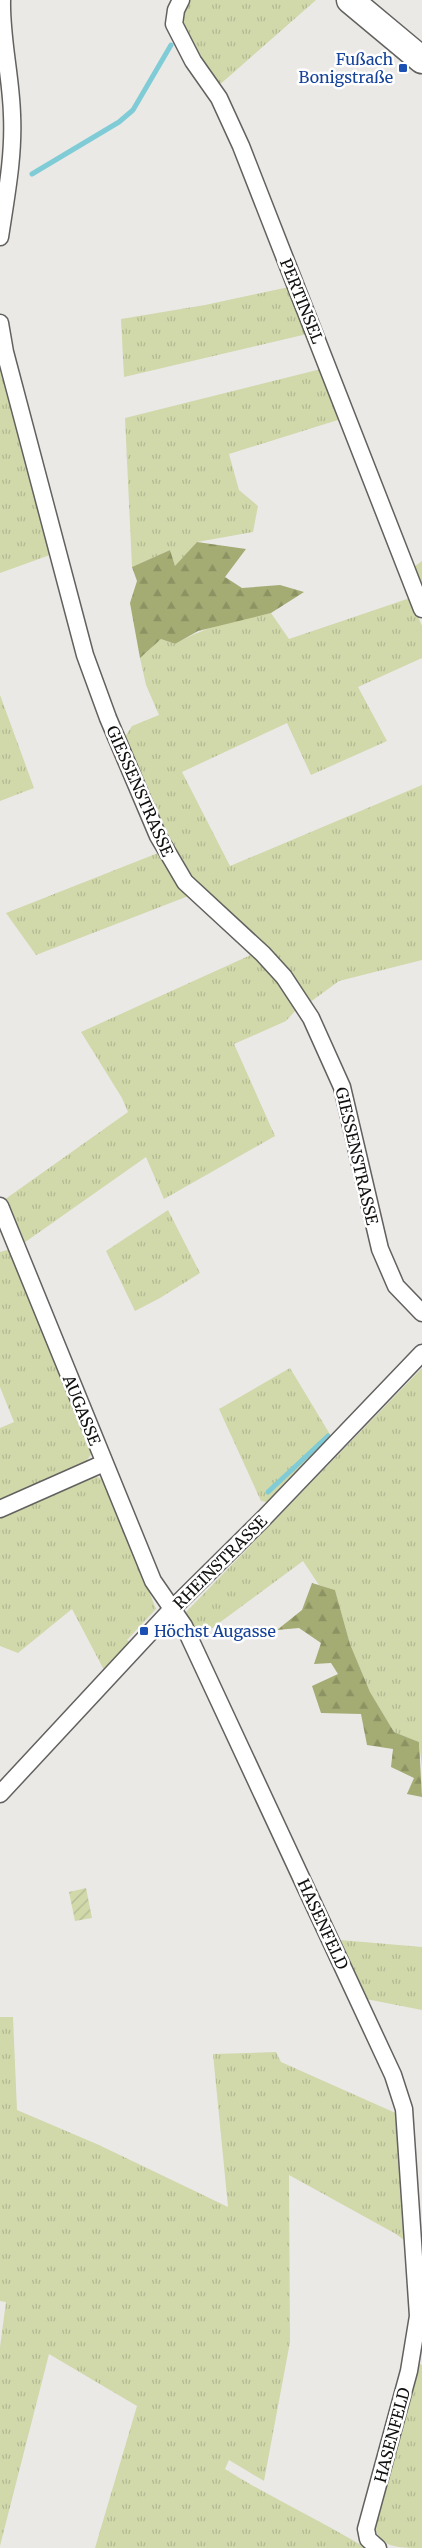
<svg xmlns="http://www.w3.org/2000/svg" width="422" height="2548" font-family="Merriweather,serif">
<defs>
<pattern id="grass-tufts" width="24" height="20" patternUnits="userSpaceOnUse" patternTransform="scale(1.25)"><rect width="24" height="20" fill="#d1d8aa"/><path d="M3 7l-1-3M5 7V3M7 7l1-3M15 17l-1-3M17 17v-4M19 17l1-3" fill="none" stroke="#b2b891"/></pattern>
<pattern id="forest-firs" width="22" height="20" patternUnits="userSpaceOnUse" patternTransform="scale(1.25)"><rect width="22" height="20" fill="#a4ab73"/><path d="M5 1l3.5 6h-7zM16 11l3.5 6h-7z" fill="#8c9262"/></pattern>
<pattern id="garden-furrows" width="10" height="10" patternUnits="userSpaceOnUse" patternTransform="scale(1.25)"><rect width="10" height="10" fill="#d1d8aa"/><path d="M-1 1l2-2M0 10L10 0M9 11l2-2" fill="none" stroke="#b2b891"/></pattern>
</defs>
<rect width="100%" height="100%" fill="#ebe9e6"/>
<g fill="url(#grass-tufts)">
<polygon points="188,0 316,0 217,87 186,36 182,19"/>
<polygon points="289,287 307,334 124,377 121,319 205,305"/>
<polygon points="0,355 50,555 0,573"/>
<polygon points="321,369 341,419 229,454 239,490 258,506 253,532 197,542 175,567 170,550 132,567 125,418"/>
<polygon points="422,561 422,593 411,569"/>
<path d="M 410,598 L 422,626 L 422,658 L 358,687 L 387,741 L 311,775 L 287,723 L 182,772 L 230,866 L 422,785 L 422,960 L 339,981 L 309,1003 L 196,885 L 172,849 L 125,737 L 132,726 L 159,715 L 146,685 L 140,658 L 161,639 L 175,644 C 208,625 234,621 271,613 L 289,639 Z"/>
<polygon points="0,695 34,788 0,801"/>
<polygon points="158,853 169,873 191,895 36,955 6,913"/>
<polygon points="253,954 272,976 296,1010 286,1021 234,1044 275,1136 164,1199 146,1157 21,1245 4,1200 128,1112 122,1098 81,1032"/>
<polygon points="168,1210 200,1273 160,1298 135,1311 106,1251"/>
<polygon points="11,1249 91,1445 91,1454 86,1462 0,1501 0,1428 14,1422 0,1387 0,1252"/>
<polygon points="290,1368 331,1436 267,1502 261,1501 219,1409"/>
<polygon points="422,1368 422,1767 419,1742 394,1732 370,1692 350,1644 335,1590 319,1585 303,1561 196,1640 186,1612"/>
<polygon points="95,1476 104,1480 110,1492 156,1609 127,1640 131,1643 104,1670 72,1609 18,1653 0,1646 0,1515 84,1478"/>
<polygon points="340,1940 422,1947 422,2010 366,1999"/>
<path d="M 0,2017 L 13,2017 L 17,2110 L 99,2145 L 228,2207 L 213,2054 L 276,2052 L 281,2062 L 400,2115 L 408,2243 L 396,2234 L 289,2175 L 290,2342 L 264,2481 L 229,2460 L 225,2469 C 271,2498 320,2520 366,2548 L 95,2548 L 137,2406 L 49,2354 L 0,2546 L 0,2347 L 6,2302 L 0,2301 Z"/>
<path d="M 418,2363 L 422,2365 L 422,2548 C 396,2548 378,2548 373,2521 Z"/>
</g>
<g fill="url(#forest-firs)">
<polygon points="197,542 246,549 225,577 242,588 280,585 304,592 271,613 198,631 175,644 161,639 140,658 130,603 137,581 132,567 170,550 175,566"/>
<polygon points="312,1583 335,1590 350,1644 370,1692 394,1732 419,1742 422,1797 407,1794 414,1778 391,1767 393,1749 367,1745 361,1714 321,1713 312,1686 338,1674 331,1663 314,1664 321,1643 299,1628 277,1630 302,1610"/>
</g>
<polygon fill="url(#garden-furrows)" points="86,1888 92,1918 75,1921 69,1892"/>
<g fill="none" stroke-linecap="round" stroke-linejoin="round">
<g stroke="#7fccd7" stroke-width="5">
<polyline points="32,174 119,122 133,110 171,45"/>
<polyline points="268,1492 328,1436"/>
</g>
<g stroke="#63615f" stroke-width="19">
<g id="minor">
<polyline points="181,0 176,10 174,24 193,61 219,98 241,146 422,609"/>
<path d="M 0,237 C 6,197 14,156 12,115 C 11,76 1,38 2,0"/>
<polyline points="0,323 5,352 85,655 108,718 158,836 185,882 263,954 284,977 311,1018 342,1087 380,1249 396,1286 422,1313"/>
<polyline points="0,1206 153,1581 184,1626 393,2075 404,2109 418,2316 409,2371 366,2529 368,2539 378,2548"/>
<polyline points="0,1509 104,1463"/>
<polyline points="0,1794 171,1610 264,1518 422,1353"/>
</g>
</g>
<g stroke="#63615f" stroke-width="29">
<polyline id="primary" points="350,0 422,60"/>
</g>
<use href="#minor" stroke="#fff" stroke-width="16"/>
<use href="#primary" stroke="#fff" stroke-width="26"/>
</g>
<g fill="#1a4fb4" stroke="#fff" stroke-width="2">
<rect x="398" y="63" width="10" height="10" rx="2.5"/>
<rect x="139" y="1626" width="10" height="10" rx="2.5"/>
</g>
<g text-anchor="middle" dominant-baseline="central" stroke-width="5" stroke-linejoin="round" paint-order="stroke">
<g font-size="16" fill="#164399" stroke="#fff" text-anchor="end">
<text x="393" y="59">Fußach<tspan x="393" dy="18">Bonigstraße</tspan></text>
<text x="154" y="1631" text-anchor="start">Höchst Augasse</text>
</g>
<g font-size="16" fill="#11100f" stroke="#fff">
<text transform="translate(302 301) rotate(68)">PERTINSEL</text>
<text transform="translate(140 791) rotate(66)">GIESSENSTRASSE</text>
<text transform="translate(357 1156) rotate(77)">GIESSENSTRASSE</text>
<text transform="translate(82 1410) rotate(68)">AUGASSE</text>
<text transform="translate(220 1562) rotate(-45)">RHEINSTRASSE</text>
<text transform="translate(323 1924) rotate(65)">HASENFELD</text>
<text transform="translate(392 2435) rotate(-75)">HASENFELD</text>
</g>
</g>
</svg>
